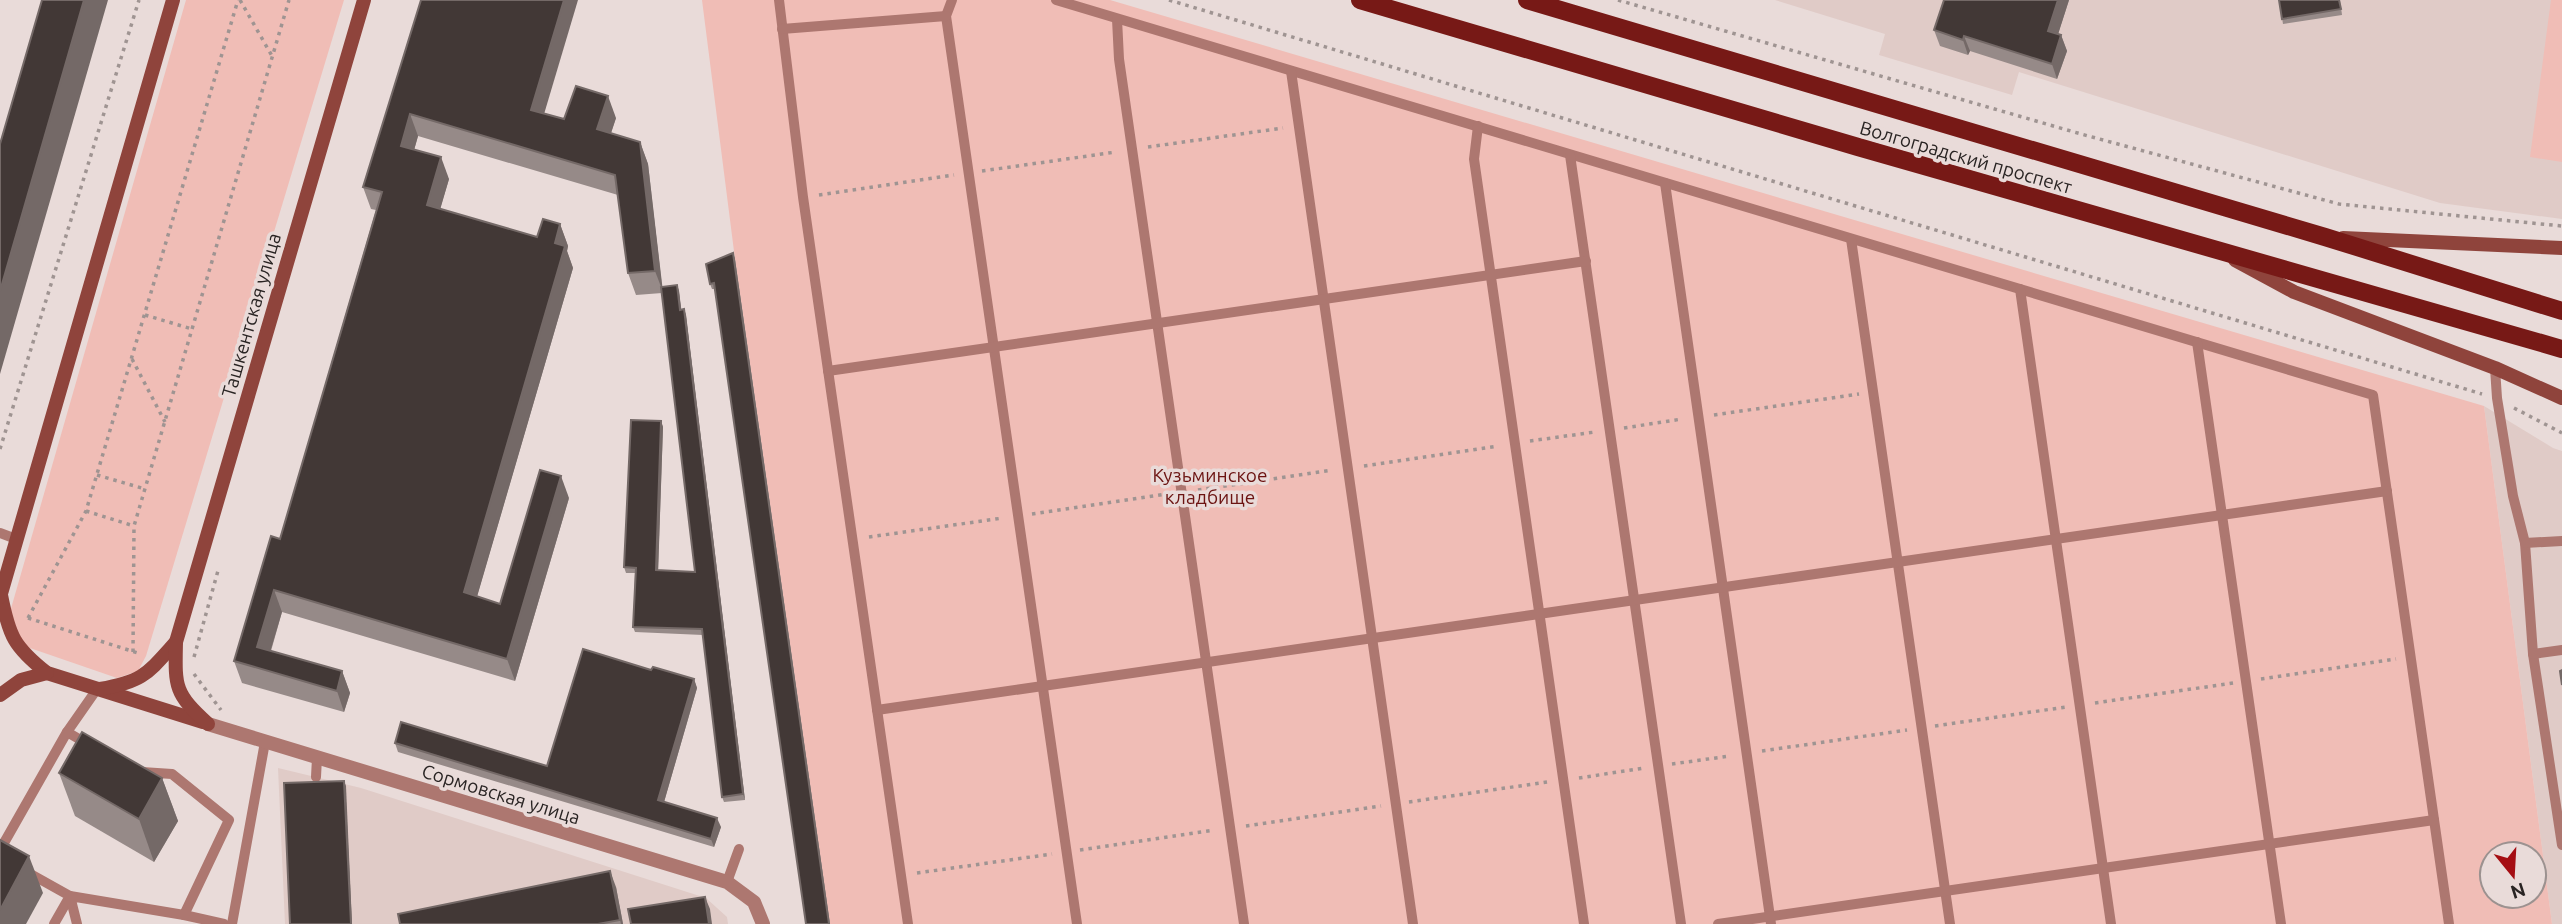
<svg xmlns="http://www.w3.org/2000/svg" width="2562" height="924" font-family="Ubuntu,sans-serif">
<rect width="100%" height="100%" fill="#e9dbd9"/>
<g fill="#e0cbc7">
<polygon points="1775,0 2562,0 2562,219 2440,203 2019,72 2012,95 1879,55 1885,34"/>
<polygon points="2484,406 2553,448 2562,451 2562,924 2552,924"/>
<polygon points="278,768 361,788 706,898 727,917 728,924 285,924"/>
</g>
<g fill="#f0bdb6" fill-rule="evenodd">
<polygon points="186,0 344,0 146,656 138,671 117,678 27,647 14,631 10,612"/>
<path d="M 702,0 L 1110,0 L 2484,406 L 2552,924 L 830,924 L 735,259 ZM 2492,854 L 2534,854 L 2534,896 L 2492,896 Z"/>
<polygon points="2551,0 2562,0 2562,162 2530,157"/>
</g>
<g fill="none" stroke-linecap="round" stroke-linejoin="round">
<g stroke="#9f9492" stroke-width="3.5" stroke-dasharray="3.5 5" stroke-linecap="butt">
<polyline points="240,0 272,56"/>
<polyline points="1169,0 2482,394"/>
<polyline points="1618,0 2081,134 2339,204 2562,226"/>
<polyline points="1148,147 1283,128"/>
<polyline points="982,171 1116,152"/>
<polyline points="819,195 954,175"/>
<polyline points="145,315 192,329"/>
<polyline points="132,359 165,422"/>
<polyline points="2514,408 2562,433"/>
<polyline points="1714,415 1859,394"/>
<polyline points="1624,428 1682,419"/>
<polyline points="1530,441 1595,432"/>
<polyline points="0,449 139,0"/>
<polyline points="1364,466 1498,446"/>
<polyline points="97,475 145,489"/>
<polyline points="1198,490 1332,470"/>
<polyline points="86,511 134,526"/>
<polyline points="1032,514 1166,494"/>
<polyline points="869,537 1003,518"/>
<polyline points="28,618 86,511 238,0"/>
<polyline points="28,618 141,654"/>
<polyline points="133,652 134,526 289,0"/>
<polyline points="194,657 219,567"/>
<polyline points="194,674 221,710"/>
<polyline points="2261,679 2396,659"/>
<polyline points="2095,703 2233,683"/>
<polyline points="1935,726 2066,707"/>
<polyline points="1762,751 1907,730"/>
<polyline points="1672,764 1730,756"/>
<polyline points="1579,778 1644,768"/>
<polyline points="1409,802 1547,782"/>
<polyline points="1246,826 1381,806"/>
<polyline points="1080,850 1214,830"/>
<polyline points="917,873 1052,854"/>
</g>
<g stroke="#ad7770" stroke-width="10">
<polyline points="779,0 803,197 908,924"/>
<polyline points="952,0 946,16 1077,924"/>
<polyline points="1056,0 2373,395 2449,924"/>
<polyline points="1117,19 1119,59 1244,924"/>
<polyline points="782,29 946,16"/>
<polyline points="1291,71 1413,924"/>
<polyline points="1478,126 1474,159 1584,924"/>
<polyline points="1570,155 1681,924"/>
<polyline points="1665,183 1771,924"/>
<polyline points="1851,239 1950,924"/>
<polyline points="2020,289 2111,924"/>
<polyline points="2197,342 2281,924"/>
<polyline points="2495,368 2497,398 2513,496 2525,543 2533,654 2562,845"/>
<polyline points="828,371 1586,261"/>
<polyline points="0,533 16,539"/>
<polyline points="2525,543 2562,541"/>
<polyline points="2533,654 2562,650"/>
<polyline points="877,710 2387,491"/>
<polyline points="67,732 91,746"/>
<polyline points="316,777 317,758"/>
<polyline points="0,850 67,732 97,689"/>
<polyline points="27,872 70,896 54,924"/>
<polyline points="727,882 739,849"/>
<polyline points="184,915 224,924"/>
<polyline points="77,924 70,896 184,915 229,820 172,774 142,772"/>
<polyline points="232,924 265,742"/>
<polyline points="1718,924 2434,820"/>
</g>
<polyline stroke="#ad7770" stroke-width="14" points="208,724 727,882 754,902 763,924"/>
<g stroke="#8f443c" stroke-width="14">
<polyline points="2343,238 2562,248"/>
<polyline points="2235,260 2294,292 2495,368 2562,398"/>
<path d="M 1,595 C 9,636 14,647 47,673 L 203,722"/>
<polyline points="0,597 173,0"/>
<path d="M 100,689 C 144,681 147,674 176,642"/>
<polyline points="0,695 21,680 47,673"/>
<path d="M 208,724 C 174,693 175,687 176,642 L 364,0"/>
</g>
<g stroke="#771916" stroke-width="18">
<polyline points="1360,0 1858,147 2562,349"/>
<polyline points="1527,0 2325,237 2562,311"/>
</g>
</g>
<g fill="#968a88">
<polygon points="421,0 544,113 564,119 616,118 611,133 640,142 648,164 662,287 677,285 679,291 681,310 684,309 686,315 745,800 724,802 722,797 703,635 635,632 633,627 635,573 626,573 624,567 661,421 663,427 658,570 695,572 662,293 636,295 628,273 618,195 418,136 414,150 449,179 440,209 537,237 560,224 568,246 567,251 573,268 477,596 500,604 569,498 515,681 282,612 271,651 342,671 350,693 344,712 242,683 234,661 280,539 376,210 371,209 363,187"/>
<polygon points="2069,0 2058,34 2061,35 2067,51 2057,79 1970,51 1968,55 1940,46 1934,30"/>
<polygon points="2279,0 2340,0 2342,15 2283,24"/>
<polygon points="733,253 735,259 715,289 712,289 710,284"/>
<polygon points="651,670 694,679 697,688 664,802 721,827 714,847 398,752 395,743 547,766"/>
<polygon points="59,773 162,778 178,821 154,862 75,816"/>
<polygon points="616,887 623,924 400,924"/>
</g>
<g fill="#746967">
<polygon points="84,0 108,0 0,374 0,291"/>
<polygon points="564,0 578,0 539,131 531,110"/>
<polygon points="2058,0 2069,0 2054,47 2048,31"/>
<polygon points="2061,35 2067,51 2057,79 2052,64"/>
<polygon points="1964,36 1970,51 1968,55 1963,40"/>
<polygon points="608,96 616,118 605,151 597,129"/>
<polygon points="410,114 418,136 409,168 401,146"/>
<polygon points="640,142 648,164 663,292 655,271"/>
<polygon points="441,157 449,179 435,227 427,205"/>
<polygon points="560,224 568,246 567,251 573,268 472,614 464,592"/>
<polygon points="733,253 735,259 830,924 829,924"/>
<polygon points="677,285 679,291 682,315 680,310"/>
<polygon points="684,309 686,315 745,800 743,794"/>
<polygon points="661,421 663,427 658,575 656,570"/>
<polygon points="561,476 569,498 515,681 507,659"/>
<polygon points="274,590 282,612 265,669 257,647"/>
<polygon points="342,671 350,693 344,712 337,691"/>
<polygon points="694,679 697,688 662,809 658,800"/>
<polygon points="162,778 178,821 154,862 139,819"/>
<polygon points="344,781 346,786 352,924 351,924"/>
<polygon points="717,818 721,827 714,847 711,839"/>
<polygon points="29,856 43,893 26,924 0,924 0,910"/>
<polygon points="610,871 616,887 623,924 621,924 620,920"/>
<polygon points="705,897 710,909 712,924 709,924"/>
</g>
<g fill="#423836" stroke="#746967" stroke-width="2">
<polygon points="42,0 84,0 0,291 0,144"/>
<polygon points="421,0 564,0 531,110 564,119 576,86 608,96 597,129 640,142 655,271 628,273 615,175 410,114 401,146 441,157 427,205 537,237 543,219 560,224 555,243 565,246 464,592 500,604 540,470 561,476 507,659 274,590 257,647 342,671 337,691 234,661 271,536 280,539 382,192 363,187"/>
<polygon points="1944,0 2058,0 2048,31 2061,35 2052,64 1964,36 1963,40 1934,30"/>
<polygon points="2279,0 2339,0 2341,9 2282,19"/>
<polygon points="733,253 829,924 806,924 714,283 710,284 706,264"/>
<polygon points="677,285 680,310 684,309 743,794 722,797 702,629 633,627 636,568 624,567 631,420 661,421 656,570 695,572 661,287"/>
<polygon points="583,649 651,670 653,667 694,679 658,800 717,818 711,839 395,743 401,722 547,766"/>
<polygon points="2562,670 2562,685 2560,671"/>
<polygon points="82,732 162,778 139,819 59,773"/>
<polygon points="344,781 351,924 290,924 284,783"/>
<polygon points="0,840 29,856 0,910"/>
<polygon points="610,871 620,920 598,924 400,924 398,914"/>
<polygon points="705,897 709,924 631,924 628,909"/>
</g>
<g text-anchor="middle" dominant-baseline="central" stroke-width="7" stroke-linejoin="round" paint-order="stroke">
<g font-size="19" fill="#292423" stroke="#e9dbd9">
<text transform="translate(1966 157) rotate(16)">Волгоградский проспект</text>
<text transform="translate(251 315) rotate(-74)">Ташкентская улица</text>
<text transform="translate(501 794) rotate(17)">Сормовская улица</text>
</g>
<g font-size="19" fill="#6c1412" stroke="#e9dbd9">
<text x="1210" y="475">Кузьминское<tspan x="1210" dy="22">кладбище</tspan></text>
</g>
</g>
<g transform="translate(2513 875) rotate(162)"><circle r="33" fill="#e9dbd9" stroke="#9c9290" stroke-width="2"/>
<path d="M0-5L12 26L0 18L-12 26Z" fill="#a50e13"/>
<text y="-10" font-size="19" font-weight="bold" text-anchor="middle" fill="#292423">N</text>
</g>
</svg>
